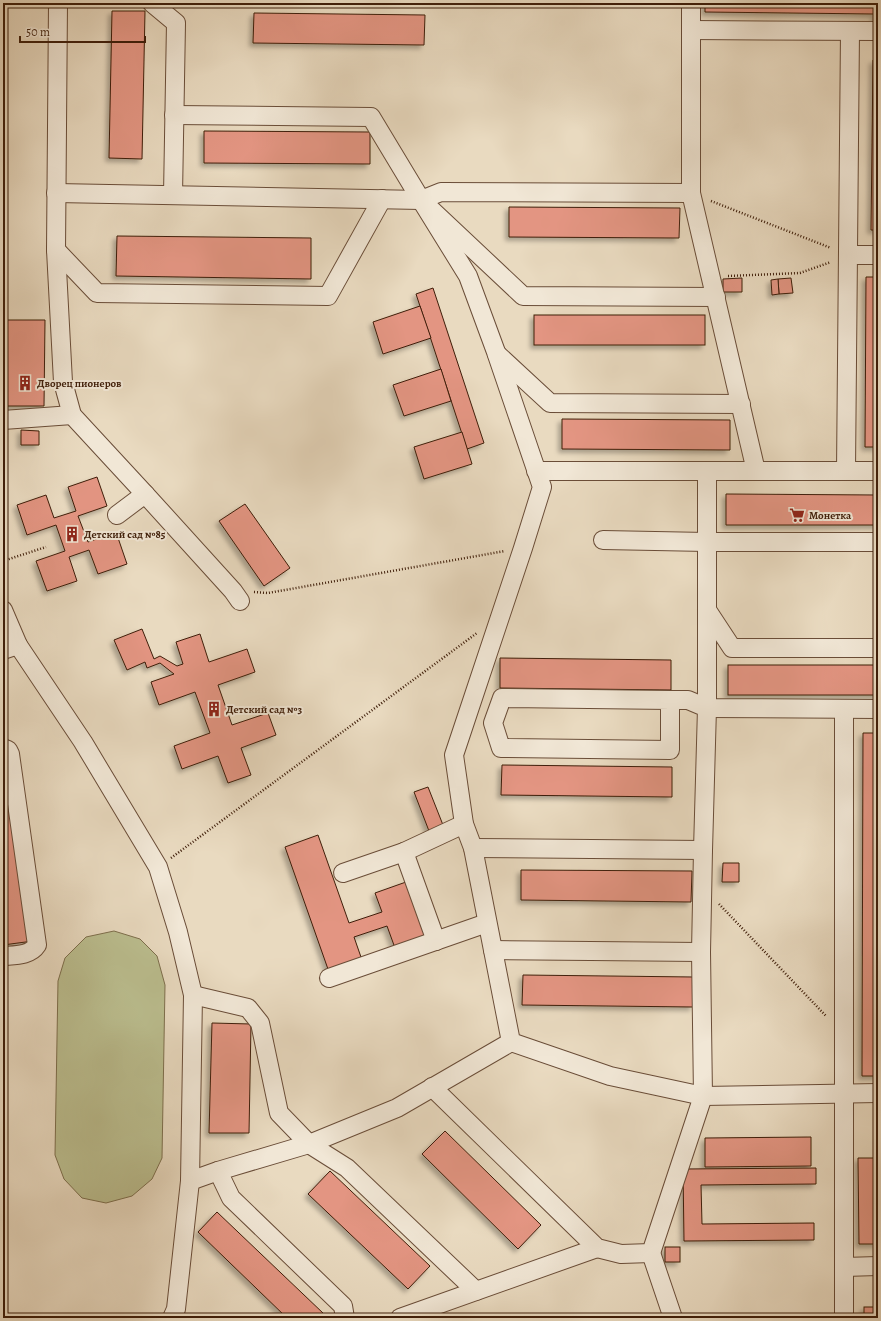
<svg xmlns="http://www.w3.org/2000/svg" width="881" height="1321" font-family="Alegreya,serif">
<defs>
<filter id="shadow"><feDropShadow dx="-3.5" dy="3.5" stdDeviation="2" flood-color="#0004"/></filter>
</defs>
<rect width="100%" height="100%" fill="#e9dac0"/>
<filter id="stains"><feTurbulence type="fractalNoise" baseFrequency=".005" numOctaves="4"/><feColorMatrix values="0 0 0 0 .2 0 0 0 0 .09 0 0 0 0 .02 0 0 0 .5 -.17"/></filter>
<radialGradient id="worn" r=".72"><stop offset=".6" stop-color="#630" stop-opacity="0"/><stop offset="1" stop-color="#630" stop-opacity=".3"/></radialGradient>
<polygon fill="#bbbe8f" stroke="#7d6e4c" points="114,931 140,939 157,956 165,985 162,1158 152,1179 132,1196 106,1203 82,1198 64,1179 55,1155 58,981 65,958 86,937"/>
<g fill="#e39582" stroke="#3f1e0a" filter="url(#shadow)">
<polygon points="705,3 875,3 875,14 705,12"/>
<rect x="875" y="3" width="3" height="25"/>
<polygon points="112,11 145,11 142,159 109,158"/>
<polygon points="254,13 425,15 424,45 253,43"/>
<polygon points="873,60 878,60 878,230 871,230"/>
<polygon points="204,131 370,132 370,164 204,163"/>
<polygon points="509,207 680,208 679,238 509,237"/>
<polygon points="117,236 311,238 311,279 116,276"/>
<polygon points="866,277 878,277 878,447 865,447"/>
<polygon points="742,278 742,292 723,292 723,279"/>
<polygon points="791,278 793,293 779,294 778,279"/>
<polygon points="778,279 779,294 772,295 771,280"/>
<polygon points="433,288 484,443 467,449 416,294"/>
<polygon points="420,306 431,338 383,354 373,322"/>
<rect x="534" y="315" width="171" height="30"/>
<polygon points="7,320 45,320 44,406 5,406 5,361 3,361 3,328 7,328"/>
<polygon points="441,369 451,401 404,416 393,385"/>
<polygon points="562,419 730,420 730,450 562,449"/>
<polygon points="21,430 39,431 39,445 21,445"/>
<polygon points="462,432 472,464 424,479 414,447"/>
<polygon points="97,477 107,506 78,516 88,542 116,532 127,564 98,574 89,550 69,557 77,581 47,591 36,561 65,551 56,525 27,535 17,505 46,495 54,518 76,511 68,487"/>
<polygon points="726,494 878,495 878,525 726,525"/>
<polygon points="245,504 290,568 264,586 219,521"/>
<polygon points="142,629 154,659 160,656 177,666 183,664 176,642 200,634 209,662 247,649 255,672 218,685 232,725 268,713 276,735 241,748 251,775 228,783 218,756 182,769 174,746 210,733 195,692 159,705 151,682 174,674 160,663 147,668 145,662 127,670 114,640"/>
<polygon points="500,658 671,660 671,690 500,688"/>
<rect x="728" y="665" width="150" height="30"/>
<polygon points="863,733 878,733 878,1076 862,1076"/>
<polygon points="3,763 33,941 3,945"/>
<polygon points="502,765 672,767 672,797 501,795"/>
<polygon points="428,787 443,825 429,831 414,792"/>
<polygon points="318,835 349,923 382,912 375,893 406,882 426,938 395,948 387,926 354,937 362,960 329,972 285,847"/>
<polygon points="723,863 739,863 739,882 722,882"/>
<polygon points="521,870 692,871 691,902 521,900"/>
<polygon points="523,975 694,977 693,1007 522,1005"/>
<polygon points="212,1023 251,1024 249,1133 209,1133"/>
<polygon points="445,1131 541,1225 518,1249 422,1154"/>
<polygon points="811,1137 811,1166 705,1167 705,1138"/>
<polygon points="858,1158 878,1158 878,1244 859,1244"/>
<polygon points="816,1168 816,1184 701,1185 702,1224 814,1223 814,1240 684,1241 683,1169"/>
<polygon points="330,1171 430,1266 408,1289 308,1194"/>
<polygon points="217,1212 324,1314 320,1318 287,1318 198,1232"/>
<rect x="665" y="1247" width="15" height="15"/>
<rect x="864" y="1307" width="14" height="11"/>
</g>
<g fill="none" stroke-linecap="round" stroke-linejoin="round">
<g stroke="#6a4d38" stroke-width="20">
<g id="minor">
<polyline points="58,3 56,250 63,382 72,415 145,494 233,591 240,601"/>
<polyline points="152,3 176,23 173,195"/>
<polyline points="691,3 691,193 756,471"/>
<polyline points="691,30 878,31"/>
<polyline points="174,115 371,117 421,200 441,192 691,193"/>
<polyline points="56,193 421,200 523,296 716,297"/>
<polyline points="421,200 468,276 496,352 542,487 523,548 454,755 464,824 473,848 511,1042 610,1076 703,1096 878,1093"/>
<polyline points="56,250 97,293 328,296 382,199"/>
<polyline points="848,255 878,255"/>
<polyline points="497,354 550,403 741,404"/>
<polyline points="3,420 72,415"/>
<polyline points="536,471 707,471"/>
<polyline points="846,471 850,31"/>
<polyline points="878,471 707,471 707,708 878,709"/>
<polyline points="117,515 145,494"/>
<polyline points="603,540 707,542 878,542"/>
<polyline points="3,610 18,645 3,650"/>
<polyline points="707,610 732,648 878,648"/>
<polyline points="18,645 83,742 158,867 178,932 193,995 190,1181 176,1309 172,1318"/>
<path d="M 3,748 L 8,750 L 10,754 L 37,945 C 30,956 15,955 3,956"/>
<polyline points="473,848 703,850"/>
<polyline points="404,852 436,941"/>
<polyline points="343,873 404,852 464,824"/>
<polyline points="493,950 701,952"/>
<polyline points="329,978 487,923"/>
<polyline points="193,995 248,1008 260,1023 279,1113 309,1144 347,1168 476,1291"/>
<polyline points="432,1087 597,1248 621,1254 651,1253 703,1096 701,952 703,850 707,708 688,700 670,700 502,698 493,723 501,748 670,750 670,700"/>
<polyline points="218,1171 231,1198 343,1306 345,1318"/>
<polyline points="190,1181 218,1171 309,1144 397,1108 511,1042"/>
<polyline points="651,1253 673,1318"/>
<polyline points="844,1267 844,709"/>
<polyline points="400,1318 597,1248"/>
<polyline points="844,1318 844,1267 878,1266"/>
</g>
</g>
<g stroke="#3f1e0a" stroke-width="2.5" stroke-dasharray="1 2" stroke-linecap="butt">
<polyline points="711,201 831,248"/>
<polyline points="728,276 800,273 831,262"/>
<polyline points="3,561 46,547"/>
<polyline points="254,592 268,593 505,551"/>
<polyline points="171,858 477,633"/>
<polyline points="719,904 826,1016"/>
</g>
<use href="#minor" stroke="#f1e7d6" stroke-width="18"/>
</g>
<defs>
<g id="building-bare" transform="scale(1.2)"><path d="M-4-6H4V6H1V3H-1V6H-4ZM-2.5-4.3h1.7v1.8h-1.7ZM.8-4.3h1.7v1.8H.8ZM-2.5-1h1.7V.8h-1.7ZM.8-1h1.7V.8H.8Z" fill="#8f2418" stroke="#f1e7d6" stroke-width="2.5" paint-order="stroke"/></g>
<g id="supermarket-bare" transform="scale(1.2)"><path d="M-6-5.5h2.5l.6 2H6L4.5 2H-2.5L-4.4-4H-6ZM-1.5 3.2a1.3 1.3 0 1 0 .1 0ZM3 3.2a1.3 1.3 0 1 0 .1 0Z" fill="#8f2418" stroke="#f1e7d6" stroke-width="2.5" paint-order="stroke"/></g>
</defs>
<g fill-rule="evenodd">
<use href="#building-bare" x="25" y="383"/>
<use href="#supermarket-bare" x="797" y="515"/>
<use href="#building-bare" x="72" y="534"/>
<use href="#building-bare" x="214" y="709"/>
</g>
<g text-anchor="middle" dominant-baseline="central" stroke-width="4" stroke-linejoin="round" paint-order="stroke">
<g font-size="11" font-weight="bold" fill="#3f1e0a" stroke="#f1e7d6" text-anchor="start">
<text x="37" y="383">Дворец пионеров</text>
<text x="809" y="515">Монетка</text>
<text x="84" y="534">Детский сад №85</text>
<text x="226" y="709">Детский сад №3</text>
</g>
</g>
<rect width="881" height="1321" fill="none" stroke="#e9dac0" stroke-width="16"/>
<rect x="4" y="4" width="873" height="1313" fill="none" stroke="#3f1e0a" stroke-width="2"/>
<rect x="8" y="8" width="865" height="1305" fill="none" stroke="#3f1e0a"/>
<path d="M20 36v6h125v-6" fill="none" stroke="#3f1e0a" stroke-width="2"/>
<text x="26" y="36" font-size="12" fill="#3f1e0a" stroke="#f1e7d6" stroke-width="3" paint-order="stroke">50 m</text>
<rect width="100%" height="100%" filter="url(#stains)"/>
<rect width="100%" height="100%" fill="url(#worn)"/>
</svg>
